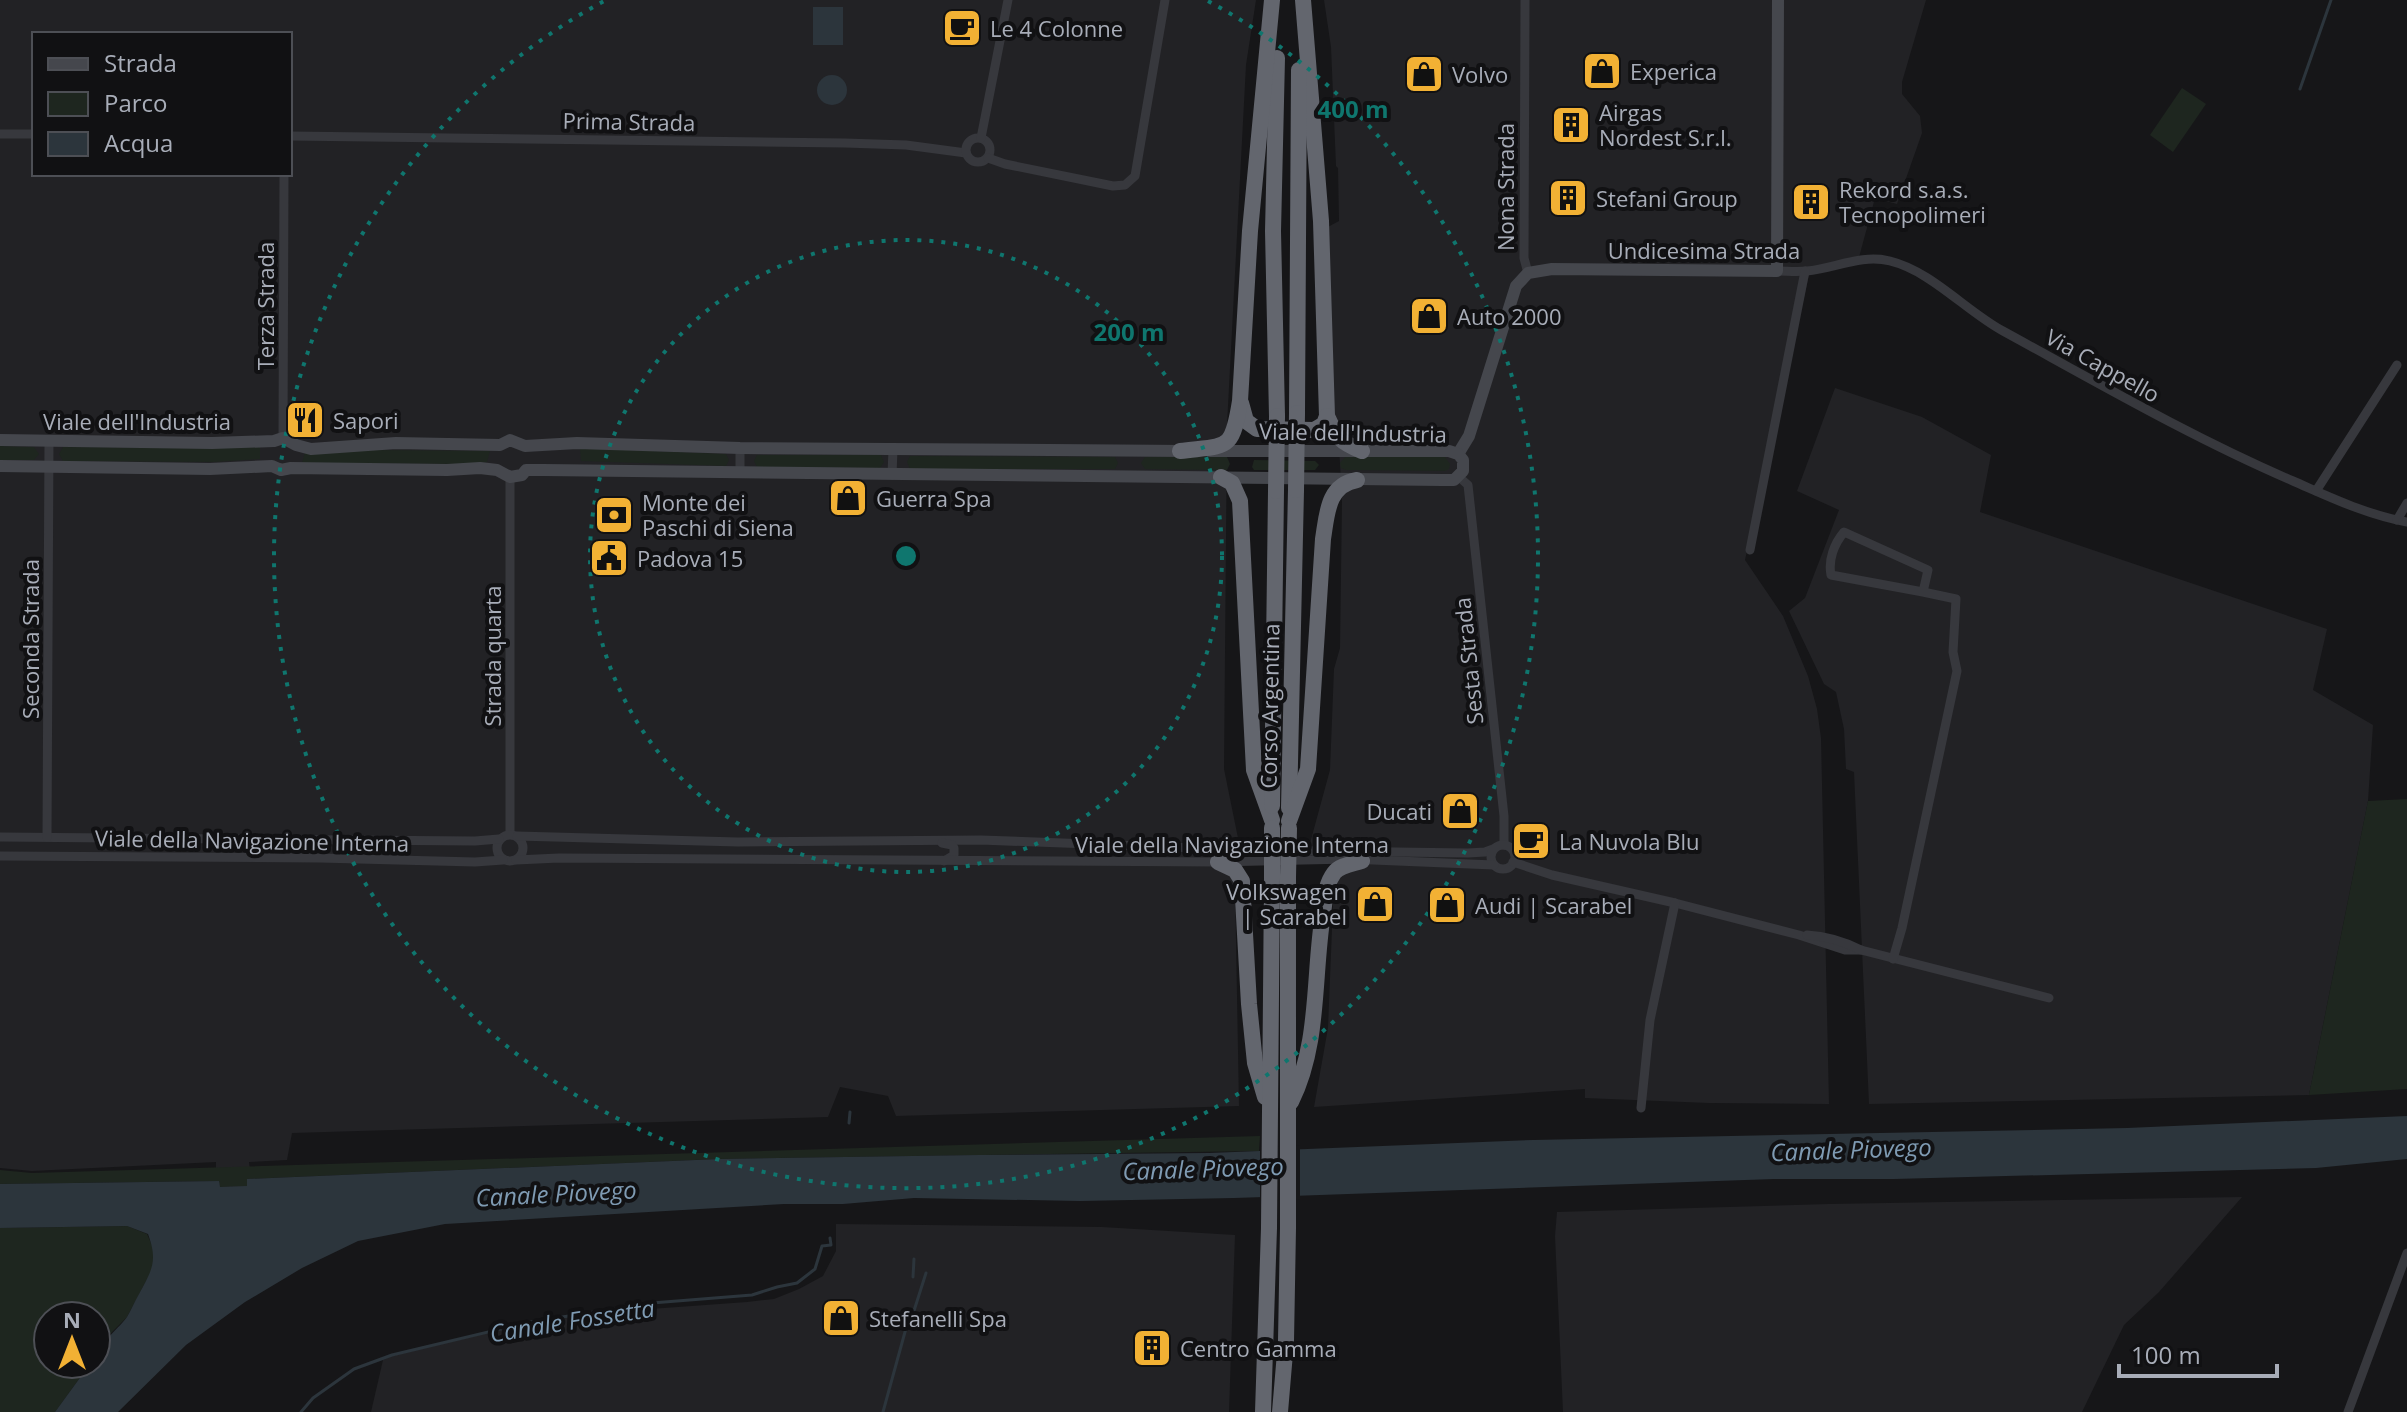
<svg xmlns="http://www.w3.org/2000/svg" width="2407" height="1412" font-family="'Open Sans',sans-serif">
<rect width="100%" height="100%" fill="#161618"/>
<g fill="#222225" fill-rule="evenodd">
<path d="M 0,0 L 1256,0 L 1246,65 L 1227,425 L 1224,769 L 1239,843 L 1235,884 L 1239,1106 L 896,1116 L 888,1096 L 840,1087 L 828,1117 L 292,1133 L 287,1160 L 249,1162 L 252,1189 L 216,1190 L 216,1162 L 32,1171 L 0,1168 ZM 34,34 L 290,34 L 290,174 L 34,174 Z"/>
<polygon points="1324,0 1926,0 1902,82 1902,94 1920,116 1922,133 1897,204 1875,198 1858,261 1810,271 1745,560 1783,616 1808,676 1817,709 1821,738 1829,1104 1709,1103 1585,1098 1585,1089 1314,1107 1328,1028 1333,904 1331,847 1309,847 1330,770 1334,669 1340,648 1342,501 1338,427 1334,413 1326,228 1339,221 1338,168 1336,166 1331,47"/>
<polygon points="1835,388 1922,417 1991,455 1980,512 2327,629 2313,690 2373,725 2368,801 2309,1095 1869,1104 1854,772 1846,769 1844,729 1836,692 1824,684 1789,611 1805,598 1839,510 1797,491"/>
<polygon points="2242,1197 2159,1292 2124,1325 2082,1412 1563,1412 1555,1236 1557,1212 1829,1204"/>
<polygon points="836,1224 1102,1227 1235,1235 1229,1412 371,1412 383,1360 392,1356 530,1323 581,1314 747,1302 774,1299 799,1289 823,1276 836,1251"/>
</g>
<g fill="#1e261f">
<polygon points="2182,88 2206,104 2173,152 2150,135"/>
<polygon points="260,445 260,459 214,462 63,461 59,454 63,447 213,448"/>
<polygon points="0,446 34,447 39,454 34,460 0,460"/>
<polygon points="580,448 726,454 729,460 726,466 581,461"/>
<polygon points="370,450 490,451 487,462 469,464 302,463 305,452"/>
<polygon points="757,455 881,455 884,462 880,468 757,467 754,461"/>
<polygon points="910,456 1115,457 1118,463 1115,469 910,469 907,462"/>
<polygon points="1346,456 1445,457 1450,464 1449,469 1445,471 1346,470 1341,468 1340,463"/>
<polygon points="1145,457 1227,457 1230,464 1227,470 1145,469 1141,463"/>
<polygon points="1254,460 1315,461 1319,465 1315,470 1254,470 1252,467"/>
<polygon points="2407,799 2407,1089 2309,1095 2368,801"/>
<polygon points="1260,1136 1259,1151 719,1159 247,1179 247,1186 220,1187 219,1181 0,1184 0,1170 32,1173"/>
<polygon points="127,1226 147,1234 154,1250 153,1268 127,1317 109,1335 96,1355 96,1316 48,1316 48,1364 90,1364 55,1412 0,1412 0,1228"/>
</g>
<g fill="#2c353c">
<rect x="813" y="7" width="30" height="38"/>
<circle cx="832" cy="90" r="15"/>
<path d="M 2407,1116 L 2407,1159 L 2316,1168 L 1894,1179 L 1774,1179 L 1234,1198 L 1080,1201 L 914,1198 L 843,1204 L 784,1204 L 445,1224 L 358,1241 L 302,1268 L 245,1302 L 186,1345 L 118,1412 L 55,1412 L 90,1364 L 96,1364 C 96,1344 116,1332 127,1317 C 131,1310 135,1301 139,1294 C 152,1270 158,1261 148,1234 L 127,1226 L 0,1228 L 0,1184 L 219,1181 L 220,1187 L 247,1186 L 247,1179 L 719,1159 L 978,1155 L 1209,1153 L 1533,1140 L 2127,1128 Z"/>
</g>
<polygon fill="#161618" points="1300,1145 1300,1199 1260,1201 1260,1147"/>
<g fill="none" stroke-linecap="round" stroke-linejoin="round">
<g stroke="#2c353c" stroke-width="3">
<polyline points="2300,89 2331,0"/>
<polyline points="849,1123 850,1112"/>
<polyline points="913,1277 914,1259"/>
<polyline points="301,1412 313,1398 354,1369 392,1355 530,1322 652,1303 752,1295 777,1287 797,1283 815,1269 822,1246 831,1245 830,1238"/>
<polyline points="883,1412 908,1321 912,1317 926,1273"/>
</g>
<g stroke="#37383d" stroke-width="9">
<polyline points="1525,0 1524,258 1528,273"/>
<polyline points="0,134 34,134"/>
<polyline points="290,136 845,143 906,145 966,153"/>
<circle cx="978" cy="150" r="12"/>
<polyline points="981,138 1008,0"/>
<polyline points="988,158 1005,164 1113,186 1125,185 1135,176 1165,0"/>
<path d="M 1777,271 C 1787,271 1797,272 1807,271 C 1835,268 1862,254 1890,261 C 1931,271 1966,311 2003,331 C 2098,383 2193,438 2293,481 C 2330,497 2367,515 2407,522"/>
<polyline points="283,438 284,174"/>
<polyline points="740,473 740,448"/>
<polyline points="892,475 893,449"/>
<polyline points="1459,477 1468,485 1504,816 1504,845"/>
<polyline points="2316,491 2397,365"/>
<polyline points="2397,520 2407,503"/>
<polyline points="1750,550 1805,271"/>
<polyline points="510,834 510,477"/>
<circle cx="510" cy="848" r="13"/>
<polyline points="517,836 738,842 981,840 1250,850 1468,853 1485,852 1493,849"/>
<polyline points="0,837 475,841 499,839"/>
<polyline points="47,837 49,440"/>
<polyline points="942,843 952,845 954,848 954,855 944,861"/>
<circle cx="1503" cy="857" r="12"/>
<polyline points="0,856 320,858 475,862 503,860"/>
<polyline points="516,860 559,858 1218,862 1349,859 1494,865"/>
<polyline points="1513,862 1552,875 1675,903 1799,935 1845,950 1861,950"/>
<path d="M 1807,935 C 1826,936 1843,941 1861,950 L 2049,998"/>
<path d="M 1893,959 L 1902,928 L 1957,671 L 1953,652 L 1956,599 L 1923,592 L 1928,570 L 1844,532 C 1834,544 1828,560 1831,575 L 1923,592"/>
<polyline points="1641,1108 1650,1020 1675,903"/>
<polyline points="2348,1412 2407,1253"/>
</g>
<g stroke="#45474d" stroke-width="12">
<polyline points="0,440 212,443 274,441 283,438 296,445 311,449 396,443 500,445 510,440 525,446 577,443 740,448 1188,451"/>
<polyline points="1458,454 1469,436 1516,286 1528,273 1552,269 1777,271 1778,0"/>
<polyline points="0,466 210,469 272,466 281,470 291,468 447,470 480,468 497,470 510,477 522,475 526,470 543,470 1442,480 1454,480 1463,471 1463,460 1458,454 1449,451 1210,451"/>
</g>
<g stroke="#63666e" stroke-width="16">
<path d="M 1303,0 L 1321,221 L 1327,416 C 1337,438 1340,442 1362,451"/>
<polyline points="1277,58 1273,231 1277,416"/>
<polyline points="1241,403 1246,421 1257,429 1314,430 1324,424 1327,416"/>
<polyline points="1297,413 1299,70"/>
<path d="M 1180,451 C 1228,445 1232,452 1240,401 L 1250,231 L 1272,0"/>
<polyline points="1221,477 1232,483 1240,501 1254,770 1272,820"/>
<polyline points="1272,806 1276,491"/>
<polyline points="1289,808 1296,490"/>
<path d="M 1289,821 L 1308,769 L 1323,539 C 1327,515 1327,485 1357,480"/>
<polyline points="1218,862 1235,870 1242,881 1249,1004 1255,1063 1265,1097"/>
<path d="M 1291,1102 C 1320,1044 1313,976 1323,914 C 1325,900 1325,885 1334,873 C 1340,865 1353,864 1362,861"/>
<polyline points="1263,1412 1269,1228 1272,878"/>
<polyline points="1280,1412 1286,1341 1288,1228 1288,877"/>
</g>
<g stroke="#63666e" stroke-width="16">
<polyline points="1296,490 1297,413"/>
<polyline points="1276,491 1277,416"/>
<polyline points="1288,877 1289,828"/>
<polyline points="1272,878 1272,828"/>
</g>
</g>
<g fill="none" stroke="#0f766e" stroke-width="4" stroke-dasharray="4 8">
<circle cx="906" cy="556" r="316"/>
<path d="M1208 1A632 632 0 1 1 604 1"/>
</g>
<defs>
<g id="cafe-square" transform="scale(2)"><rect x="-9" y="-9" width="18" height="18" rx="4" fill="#f2b134" stroke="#111113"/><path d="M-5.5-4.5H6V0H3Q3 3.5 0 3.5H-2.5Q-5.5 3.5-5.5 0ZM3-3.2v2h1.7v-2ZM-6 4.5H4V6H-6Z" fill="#111"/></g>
<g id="shop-square" transform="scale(2)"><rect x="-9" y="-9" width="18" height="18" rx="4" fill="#f2b134" stroke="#111113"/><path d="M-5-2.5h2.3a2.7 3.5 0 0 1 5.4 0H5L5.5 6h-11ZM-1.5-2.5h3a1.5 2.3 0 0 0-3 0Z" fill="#111"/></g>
<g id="building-square" transform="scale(2)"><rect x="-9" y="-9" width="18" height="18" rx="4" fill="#f2b134" stroke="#111113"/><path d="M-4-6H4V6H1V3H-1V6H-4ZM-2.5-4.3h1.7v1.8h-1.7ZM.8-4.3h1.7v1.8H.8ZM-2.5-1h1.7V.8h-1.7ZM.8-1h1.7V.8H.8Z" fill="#111"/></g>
<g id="restaurant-square" transform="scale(2)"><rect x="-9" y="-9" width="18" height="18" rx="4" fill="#f2b134" stroke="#111113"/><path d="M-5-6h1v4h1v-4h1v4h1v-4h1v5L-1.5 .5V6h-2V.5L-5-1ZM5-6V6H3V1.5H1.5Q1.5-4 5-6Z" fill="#111"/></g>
<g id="bank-square" transform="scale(2)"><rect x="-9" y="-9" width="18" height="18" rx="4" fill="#f2b134" stroke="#111113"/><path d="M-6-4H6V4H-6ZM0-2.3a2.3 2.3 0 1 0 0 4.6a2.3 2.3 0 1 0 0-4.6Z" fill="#111"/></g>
<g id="civic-square" transform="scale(2)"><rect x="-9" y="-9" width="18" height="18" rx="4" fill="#f2b134" stroke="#111113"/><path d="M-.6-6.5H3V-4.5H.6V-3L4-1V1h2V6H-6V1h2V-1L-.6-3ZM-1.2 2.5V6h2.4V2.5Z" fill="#111"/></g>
</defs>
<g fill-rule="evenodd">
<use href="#cafe-square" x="962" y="28"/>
<use href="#shop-square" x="1602" y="71"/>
<use href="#shop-square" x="1424" y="74"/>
<use href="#building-square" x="1571" y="125"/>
<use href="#building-square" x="1568" y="198"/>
<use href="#building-square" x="1811" y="202"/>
<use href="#shop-square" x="1429" y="316"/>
<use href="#restaurant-square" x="305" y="420"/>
<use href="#shop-square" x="848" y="498"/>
<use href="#bank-square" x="614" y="515"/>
<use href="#civic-square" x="609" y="558"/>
<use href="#shop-square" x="1460" y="811"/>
<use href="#cafe-square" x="1531" y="841"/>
<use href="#shop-square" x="1375" y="904"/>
<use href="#shop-square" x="1447" y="905"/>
<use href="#shop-square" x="841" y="1318"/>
<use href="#building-square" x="1152" y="1348"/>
</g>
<g text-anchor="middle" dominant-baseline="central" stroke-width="8" stroke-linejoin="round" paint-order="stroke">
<g font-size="22" fill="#a8adb8" stroke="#111113" text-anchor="start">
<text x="990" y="28">Le 4 Colonne</text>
<text x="1630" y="71">Experica</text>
<text x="1452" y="74">Volvo</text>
<text x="1599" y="112">Airgas<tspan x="1599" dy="25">Nordest S.r.l.</tspan></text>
<text x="1839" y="189">Rekord s.a.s.<tspan x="1839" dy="25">Tecnopolimeri</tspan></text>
<text x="1596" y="198">Stefani Group</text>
<text x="1457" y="316">Auto 2000</text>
<text x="333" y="420">Sapori</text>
<text x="876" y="498">Guerra Spa</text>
<text x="642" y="502">Monte dei<tspan x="642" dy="25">Paschi di Siena</tspan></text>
<text x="637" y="558">Padova 15</text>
<text x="1432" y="811" text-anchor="end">Ducati</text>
<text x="1559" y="841">La Nuvola Blu</text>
<text x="1347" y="891" text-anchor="end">Volkswagen<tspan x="1347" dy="25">| Scarabel</tspan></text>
<text x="1475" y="905">Audi | Scarabel</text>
<text x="869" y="1318">Stefanelli Spa</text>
<text x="1180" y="1348">Centro Gamma</text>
</g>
<g font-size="22" fill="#a8adb8" stroke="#111113">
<text transform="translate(629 121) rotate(1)">Prima Strada</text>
<text transform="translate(1505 187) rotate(-90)">Nona Strada</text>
<text x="1704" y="250">Undicesima Strada</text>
<text transform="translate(265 306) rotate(-90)">Terza Strada</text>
<text transform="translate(2103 365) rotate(29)">Via Cappello</text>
<text x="137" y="421">Viale dell'Industria</text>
<text transform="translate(1353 432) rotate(1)">Viale dell'Industria</text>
<text transform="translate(30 639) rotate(-90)">Seconda Strada</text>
<text transform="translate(492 656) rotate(-90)">Strada quarta</text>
<text transform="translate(1468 661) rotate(-96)">Sesta Strada</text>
<text transform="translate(1269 706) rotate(-89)">Corso Argentina</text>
<text transform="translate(252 840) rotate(1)">Viale della Navigazione Interna</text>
<text x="1232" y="844">Viale della Navigazione Interna</text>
</g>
<g font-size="24" font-style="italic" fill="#7f9bb3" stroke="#111113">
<text transform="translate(1851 1149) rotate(-2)">Canale Piovego</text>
<text transform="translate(1203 1168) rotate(-2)">Canale Piovego</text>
<text transform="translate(556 1193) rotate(-3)">Canale Piovego</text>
<text transform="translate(572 1320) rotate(-9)">Canale Fossetta</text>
</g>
</g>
<circle cx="906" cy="556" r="12" fill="#0f766e" stroke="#111113" stroke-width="4"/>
<g font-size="24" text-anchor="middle" font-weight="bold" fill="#0f766e" stroke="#111113" stroke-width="8" stroke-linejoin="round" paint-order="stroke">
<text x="1353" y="118">400 m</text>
<text x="1129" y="341">200 m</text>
</g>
<rect x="32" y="32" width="260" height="144" fill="#111113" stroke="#4d4f55" stroke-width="2"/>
<rect x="48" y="58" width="40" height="12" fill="#45474d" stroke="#4d4f55" stroke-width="2"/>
<text x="104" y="72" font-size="24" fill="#a8adb8">Strada</text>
<rect x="48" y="92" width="40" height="24" fill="#1e261f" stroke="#4d4f55" stroke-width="2"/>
<text x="104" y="112" font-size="24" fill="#a8adb8">Parco</text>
<rect x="48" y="132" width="40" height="24" fill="#2c353c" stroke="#4d4f55" stroke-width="2"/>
<text x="104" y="152" font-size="24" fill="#a8adb8">Acqua</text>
<g transform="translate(72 1340)"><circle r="38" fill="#111113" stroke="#4d4f55" stroke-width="2"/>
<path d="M0-6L14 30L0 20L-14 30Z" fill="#f2b134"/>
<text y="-12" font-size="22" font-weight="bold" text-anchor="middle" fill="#a8adb8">N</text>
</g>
<path d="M2119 1364v12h158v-12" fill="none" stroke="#a8adb8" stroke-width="4"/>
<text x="2131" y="1364" font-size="24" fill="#a8adb8" stroke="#111113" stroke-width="6" paint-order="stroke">100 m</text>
</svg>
